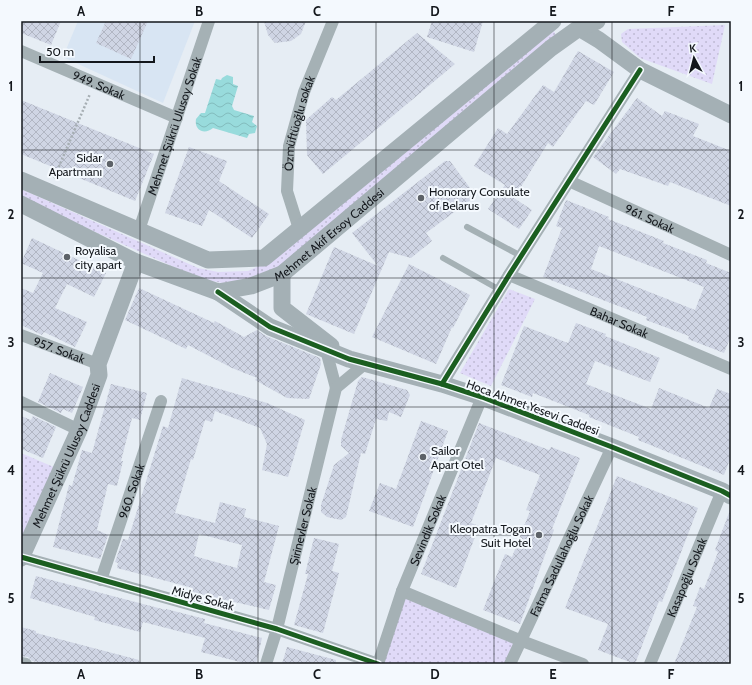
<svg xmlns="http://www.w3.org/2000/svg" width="752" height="685" font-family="Cabin,sans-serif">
<defs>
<pattern id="park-dots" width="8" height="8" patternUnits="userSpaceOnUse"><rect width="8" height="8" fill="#e0daf8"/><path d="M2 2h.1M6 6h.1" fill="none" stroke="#bfbad4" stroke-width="1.8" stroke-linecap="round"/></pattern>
<pattern id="water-waves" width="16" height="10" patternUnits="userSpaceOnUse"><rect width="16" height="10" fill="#98dbdc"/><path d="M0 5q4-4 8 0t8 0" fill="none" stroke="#82bbbc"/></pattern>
<pattern id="building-cross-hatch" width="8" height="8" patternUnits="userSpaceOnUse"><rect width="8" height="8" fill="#cfd5e4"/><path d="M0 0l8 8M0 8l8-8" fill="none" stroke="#b1b6c3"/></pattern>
</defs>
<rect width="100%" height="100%" fill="#e6edf4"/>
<polygon fill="#d8e5f3" points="78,21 195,21 163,103 63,57"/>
<g fill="url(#park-dots)">
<polygon points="725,25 712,84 640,58 622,42 621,34 628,29"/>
<polygon points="554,31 557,38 280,269 254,279 222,283 201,279 21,199 21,189 198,268 218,272 248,271 265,263"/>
<polygon points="509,289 535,299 491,386 460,373"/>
<polygon points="21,453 56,468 21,546"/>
<polygon points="405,597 516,643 506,664 389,664 383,662"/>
</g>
<path fill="url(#water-waves)" d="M 227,75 L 233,77 L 233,84 L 238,86 L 232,106 L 234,110 L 254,116 L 252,122 L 257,126 L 255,133 L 249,134 L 247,138 L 213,128 C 205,135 194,131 196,119 L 201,113 L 205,113 L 216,79 L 221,80 L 222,78 Z"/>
<g fill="url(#building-cross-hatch)" fill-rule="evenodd">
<polygon points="21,21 61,21 51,45 21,33"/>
<polygon points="106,21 148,21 131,59 96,43"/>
<polygon points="264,21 306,21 301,34 291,41 275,43 268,35"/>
<polygon points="432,21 483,21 474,52 427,37"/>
<polygon points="417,33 455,64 323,174 307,155 306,120 332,97 336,100"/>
<polygon points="578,51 614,72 594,105 586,101 553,147 548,143 514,198 532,210 519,229 488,209 505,185 474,166 498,128 507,134 543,85 554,92"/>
<polygon points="637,98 662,116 665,111 699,124 693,136 731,151 731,206 670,182 668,186 620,169 616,174 593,157"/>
<polygon points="21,100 154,154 135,201 21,154"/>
<polygon points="189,147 227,161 219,181 269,214 252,238 209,210 202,226 165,213"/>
<polygon points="445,161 450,161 476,196 426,233 432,241 411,258 389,252 354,334 306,314 334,247 378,266 352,233"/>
<path d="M 566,200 L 609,217 L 608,219 L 664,241 L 663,243 L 707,260 L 706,263 L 731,273 L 731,336 L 724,353 L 688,339 L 689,336 L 646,320 L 647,317 L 543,277 L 562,228 L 556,226 ZM 599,246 L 704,287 L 695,310 L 591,269 Z"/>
<polygon points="32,238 106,273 94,297 67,284 55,308 87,322 75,347 44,332 42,335 21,325 21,288 33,293 43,273 21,263"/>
<polygon points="409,264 470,295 453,328 452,327 436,364 372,337"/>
<polygon points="139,288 214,323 215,321 244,337 257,330 266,336 320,358 321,364 309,399 287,398 255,380 257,378 232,368 188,345 186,349 125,320"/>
<polygon points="576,323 606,334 605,336 660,358 650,382 595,361 586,384 651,409 659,388 709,408 717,389 731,394 731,457 724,475 638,440 639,437 589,417 589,415 533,393 532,397 501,385 524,326 568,343"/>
<polygon points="50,373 83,387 72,413 63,409 61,413 38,402"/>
<polygon points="362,377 407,390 410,395 401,417 389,412 387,421 376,419 365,454 361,453 346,517 341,520 327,517 321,512 321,505 334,465 349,453 341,446 341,440 358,381"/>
<path d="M 182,378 L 267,403 L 305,420 L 288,477 L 262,470 L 267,444 L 260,428 L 215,411 L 212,422 L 205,420 L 193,460 L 191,459 L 175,513 L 215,523 L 220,502 L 246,509 L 244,517 L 279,526 L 264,582 L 276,585 L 269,610 L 192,592 L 193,588 L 117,568 L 118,563 L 115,562 L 123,539 L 128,540 L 163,426 L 168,428 ZM 199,534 L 242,545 L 237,568 L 194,556 Z"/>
<polygon points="111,384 147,393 140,420 132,418 121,461 123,461 117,486 108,484 97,530 108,535 100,559 53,547 69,485 72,486 82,450 92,453"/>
<polygon points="21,416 31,420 33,416 56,427 43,458 21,449"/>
<polygon points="421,421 448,431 413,527 369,511 380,483 396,489"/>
<polygon points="479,423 549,450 551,447 580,458 552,529 554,530 520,624 483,610 505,554 512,557 530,511 526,510 540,475 496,458 471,523 479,526 456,588 421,574"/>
<polygon points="617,476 698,508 662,602 659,601 635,664 598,650 608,624 565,608"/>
<polygon points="730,510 731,654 727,664 674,664 697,607 693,606 700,587 704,589 718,552 715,550"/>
<polygon points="314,538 339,544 332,571 339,573 323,633 294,625 308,574 305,574"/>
<polygon points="36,576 166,610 166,609 205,619 204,623 262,638 256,664 248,664 201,652 205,638 143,622 140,632 94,620 95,617 30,598"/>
<polygon points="21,627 36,631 36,633 139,660 139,664 46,664 32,661 28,657 21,656"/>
<polygon points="287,647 336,660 336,664 282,664"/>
</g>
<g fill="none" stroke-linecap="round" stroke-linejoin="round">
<polyline stroke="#a6aeb3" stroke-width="2.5" stroke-dasharray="2 2" stroke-linecap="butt" points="54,178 90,94"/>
<g stroke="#a5b1b5" stroke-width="6">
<polyline points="467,227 521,256"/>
<polyline points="443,258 500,290"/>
</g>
<g stroke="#a5b1b5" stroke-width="12">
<path id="s1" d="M 21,51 L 177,118"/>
<path id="s2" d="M 569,181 L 731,255"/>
<path id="s3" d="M 299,229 L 287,191 L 289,146 L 304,92 L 333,21"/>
<path id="s4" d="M 139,230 L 209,21"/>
<path id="s5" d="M 509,275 L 731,369"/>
<path id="s6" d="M 21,335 L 98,364"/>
<polyline points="326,350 336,388"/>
<polyline points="442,384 509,275 640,70"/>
<polyline points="21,402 79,430"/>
<polyline points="21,557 277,629 378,664"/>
<path id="s7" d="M 101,580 L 161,401"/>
<polyline points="402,591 522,641 583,664"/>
<polyline points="21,663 26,664"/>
<path id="s8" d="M 266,664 L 277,629 L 336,388 L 366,363"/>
<path id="s9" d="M 378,664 L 402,591 L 482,397"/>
<path id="s10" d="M 510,664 L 612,447"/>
<path id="s11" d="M 650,664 L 722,491"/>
</g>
<g stroke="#a4b0b5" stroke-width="17">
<polyline points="579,28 599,40 640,70 731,115"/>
<polyline points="21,180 208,260 264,258 553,21"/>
<path id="s12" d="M 21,204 L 136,262 L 218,292 L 251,286 L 282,274 L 551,48 L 579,28 L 597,21"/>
<polyline points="282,274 282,308 331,346"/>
<polyline points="218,292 270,327 349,359 442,384 482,397 612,447 722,491 731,496"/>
<path id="s13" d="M 21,558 L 79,430 L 99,375 L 98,364 L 136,262"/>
</g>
<g stroke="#f4f9fe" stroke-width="8">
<g id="cycleway">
<polyline points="218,292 270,327 349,359 442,384 482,397 612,447 722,491 731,496"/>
<polyline points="442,384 509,275 640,70"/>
<polyline points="21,557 277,629 378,664"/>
</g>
</g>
<use href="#cycleway" stroke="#1b5e20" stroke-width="5"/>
</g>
<path fill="none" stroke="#13171c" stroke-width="1" stroke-opacity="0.55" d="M 140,21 L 140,664M 258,21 L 258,664M 376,21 L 376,664M 494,21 L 494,664M 612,21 L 612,664M 21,150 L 731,150M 21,278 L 731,278M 21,407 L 731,407M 21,535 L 731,535"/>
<g fill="#5d6268" stroke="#f4f9fe" stroke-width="1.5">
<circle cx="110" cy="164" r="4"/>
<circle cx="421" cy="198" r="4"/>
<circle cx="67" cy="257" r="4"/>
<circle cx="423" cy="457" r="4"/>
<circle cx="539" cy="535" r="4"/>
</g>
<g text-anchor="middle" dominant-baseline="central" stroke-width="4" stroke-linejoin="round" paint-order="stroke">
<g font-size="12" fill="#13171c" stroke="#f4f9fe">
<text stroke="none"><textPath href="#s1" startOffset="85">949. Sokak</textPath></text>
<text stroke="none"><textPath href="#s3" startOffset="109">Özmüftüoğlu sokak</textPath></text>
<text stroke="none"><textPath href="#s4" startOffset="110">Mehmet Şükrü Ulusoy Sokak</textPath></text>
<text stroke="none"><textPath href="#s2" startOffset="89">961. Sokak</textPath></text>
<text stroke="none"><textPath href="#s12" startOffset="344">Mehmet Akif Ersoy Caddesi</textPath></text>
<text stroke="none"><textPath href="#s5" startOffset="120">Bahar Sokak</textPath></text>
<text stroke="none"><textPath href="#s6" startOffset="41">957. Sokak</textPath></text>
<text transform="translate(533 407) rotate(20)">Hoca Ahmet Yesevi Caddesi</text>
<text stroke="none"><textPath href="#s13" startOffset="112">Mehmet Şükrü Ulusoy Caddesi</textPath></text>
<text stroke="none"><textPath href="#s7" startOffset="94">960. Sokak</textPath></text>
<text stroke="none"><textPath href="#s8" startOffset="143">Şirinevler Sokak</textPath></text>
<text stroke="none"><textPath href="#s9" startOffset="143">Sevindik Sokak</textPath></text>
<text stroke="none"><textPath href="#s10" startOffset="120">Fatma Sadullahoğlu Sokak</textPath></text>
<text stroke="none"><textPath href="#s11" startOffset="94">Kasapoğlu Sokak</textPath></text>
<text transform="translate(203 598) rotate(15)">Midye Sokak</text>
</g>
<g font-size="12" fill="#13171c" stroke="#f4f9fe" text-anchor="start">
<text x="102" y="157" text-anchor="end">Sidar<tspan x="102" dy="14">Apartmanı</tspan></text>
<text x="429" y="191">Honorary Consulate<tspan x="429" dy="14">of Belarus</tspan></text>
<text x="75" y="250">Royalisa<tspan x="75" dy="14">city apart</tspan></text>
<text x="431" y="450">Sailor<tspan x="431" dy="14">Apart Otel</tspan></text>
<text x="531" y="528" text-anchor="end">Kleopatra Togan<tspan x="531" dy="14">Suit Hotel</tspan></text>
</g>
</g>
<rect width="752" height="685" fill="none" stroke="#f4f9fe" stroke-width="44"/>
<g transform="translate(694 58) rotate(353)" stroke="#f4f9fe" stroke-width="3" paint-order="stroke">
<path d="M0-3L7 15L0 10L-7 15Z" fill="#13171c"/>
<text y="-6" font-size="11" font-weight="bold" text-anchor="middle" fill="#13171c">K</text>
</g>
<path d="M40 56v6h114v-6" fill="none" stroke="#13171c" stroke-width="2"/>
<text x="46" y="56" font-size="12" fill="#13171c" stroke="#f4f9fe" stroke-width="3" paint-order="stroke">50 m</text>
<rect x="22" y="22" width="708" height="641" fill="none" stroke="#13171c" stroke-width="1.5"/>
<g font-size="13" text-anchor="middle" font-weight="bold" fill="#13171c">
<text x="81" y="16">A</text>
<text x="199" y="16">B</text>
<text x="317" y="16">C</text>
<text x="435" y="16">D</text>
<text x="553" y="16">E</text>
<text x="671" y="16">F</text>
<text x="11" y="91">1</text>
<text x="741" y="91">1</text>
<text x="11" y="219">2</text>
<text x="741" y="219">2</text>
<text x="11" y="347">3</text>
<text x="741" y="347">3</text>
<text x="11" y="475">4</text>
<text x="741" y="475">4</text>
<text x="11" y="603">5</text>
<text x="741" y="603">5</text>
<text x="81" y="679">A</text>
<text x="199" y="679">B</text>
<text x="317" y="679">C</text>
<text x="435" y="679">D</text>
<text x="553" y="679">E</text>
<text x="671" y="679">F</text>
</g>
</svg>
